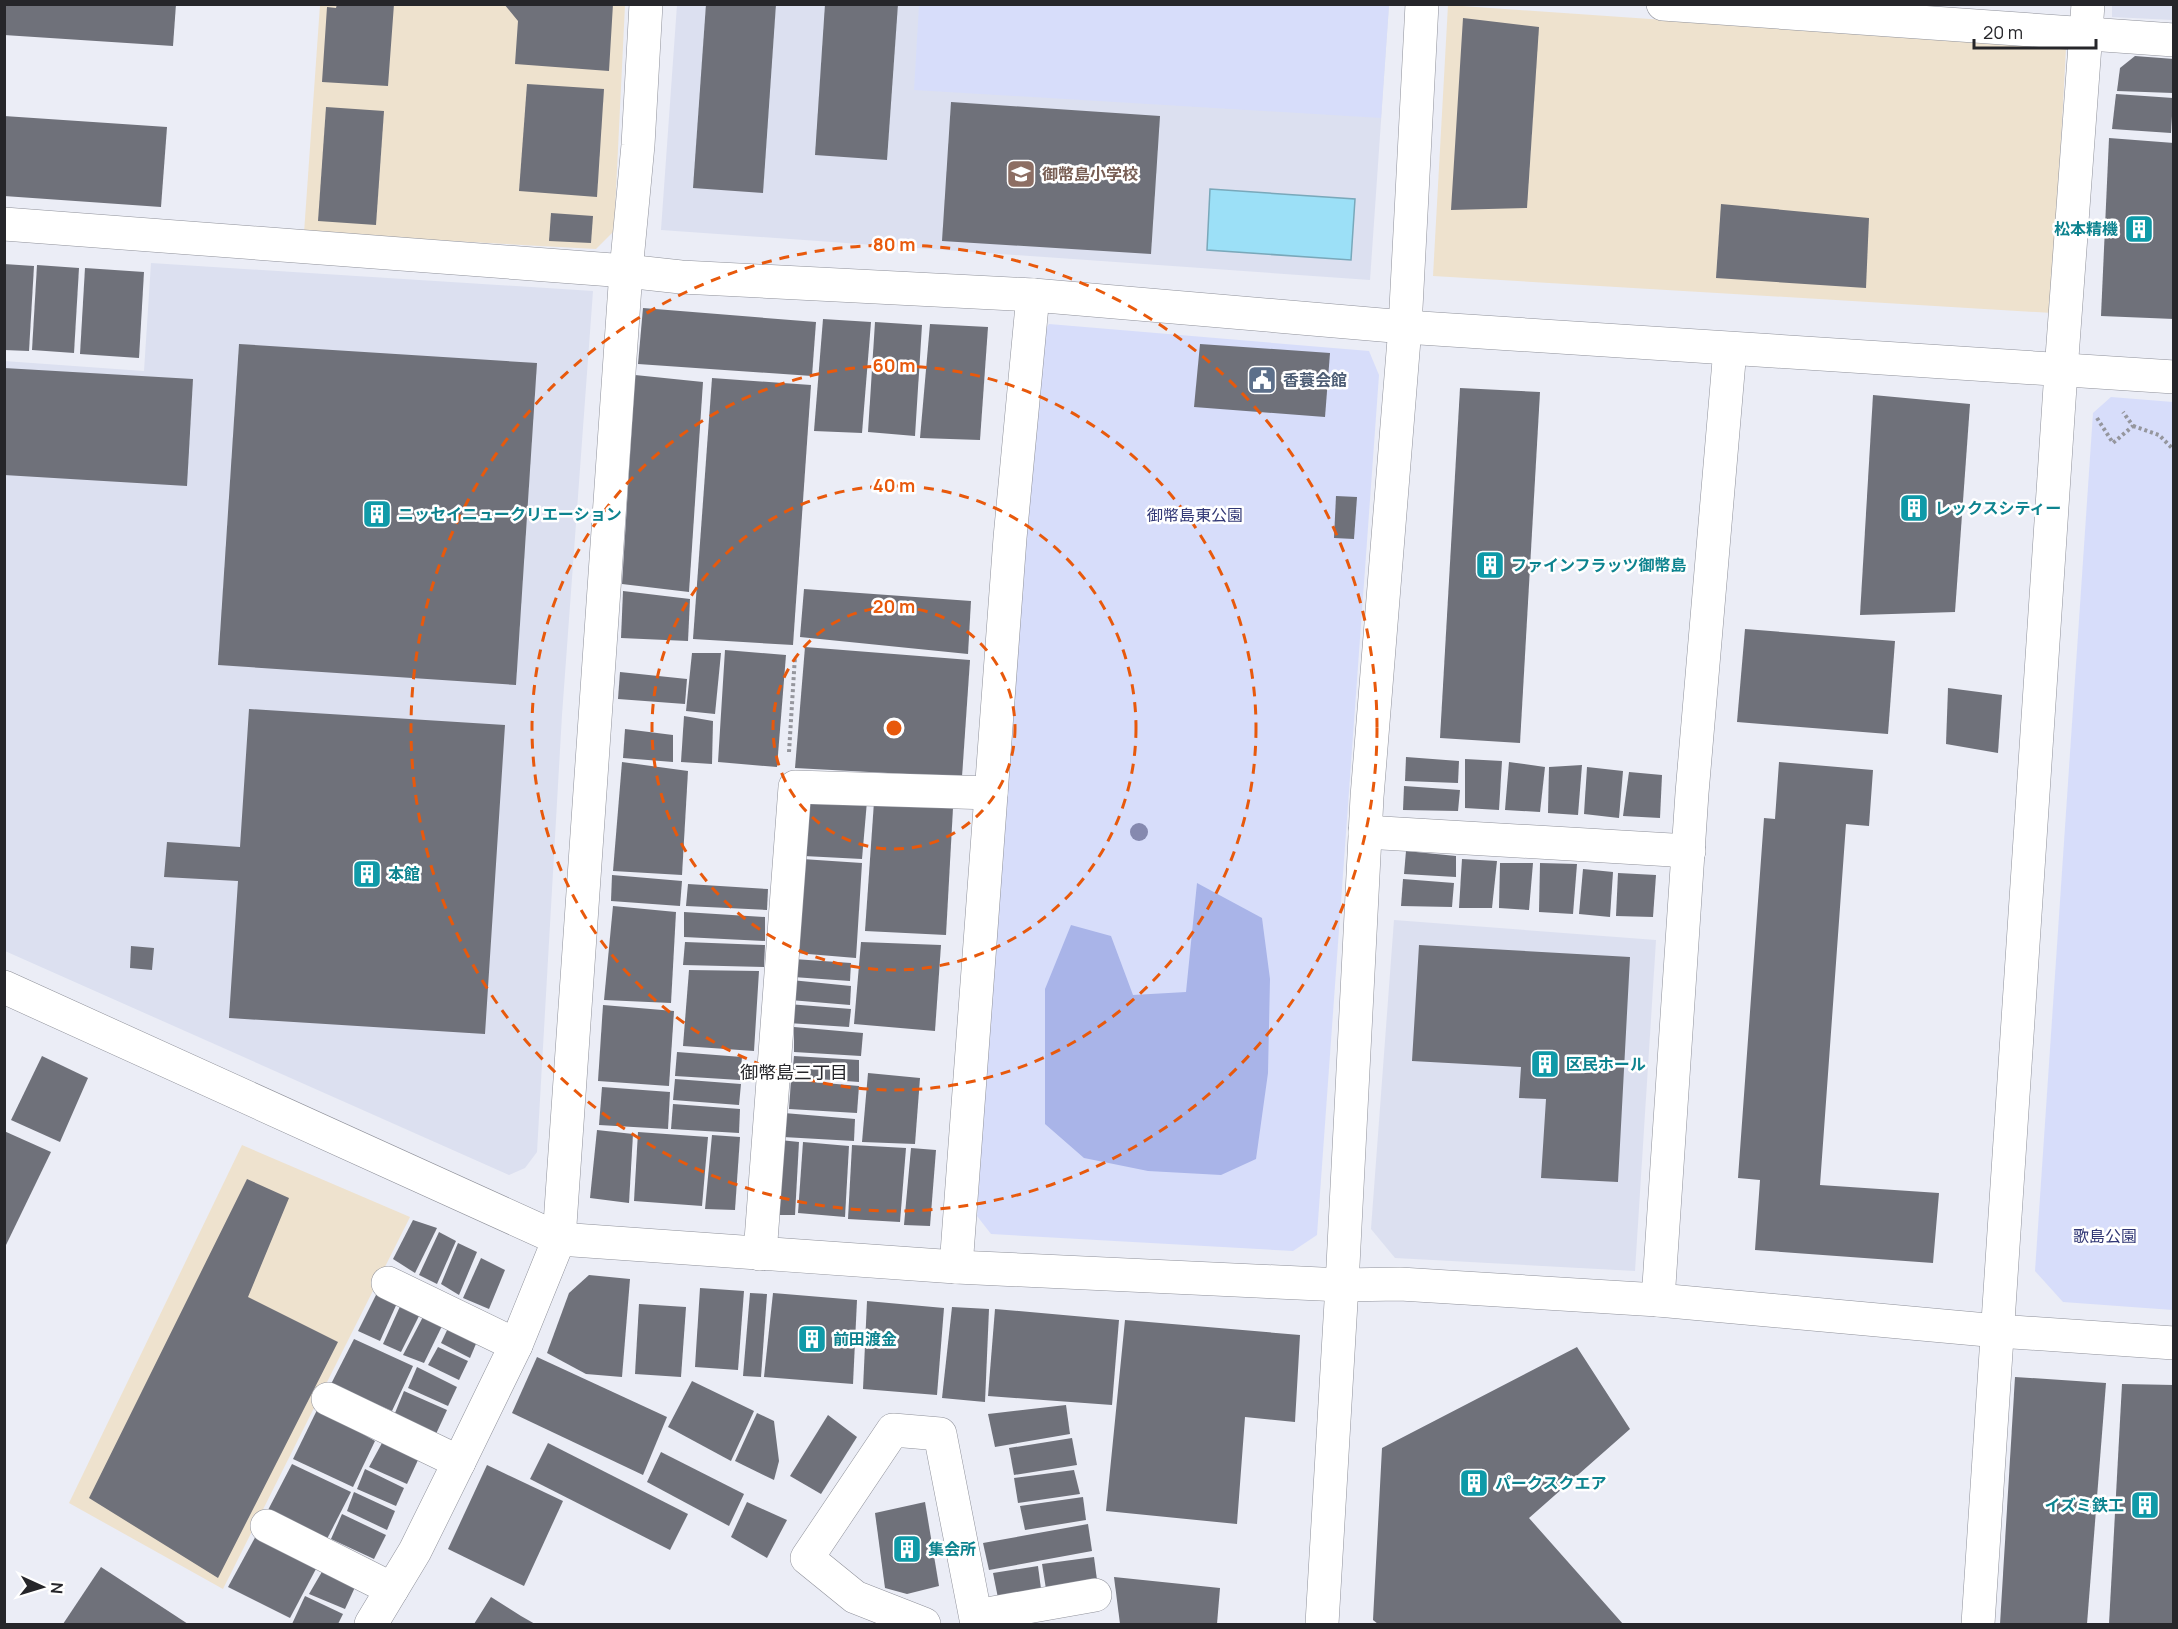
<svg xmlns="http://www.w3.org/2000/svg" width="2178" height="1629" font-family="Manrope,'Noto Sans JP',sans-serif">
<rect width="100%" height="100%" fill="#ebedf6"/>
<g fill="#dce0f0">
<polygon points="677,5 1389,5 1370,280 661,230"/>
<polygon points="2112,5 2173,5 2173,20 2112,17"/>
<polygon points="151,263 593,291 562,715 537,1152 525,1168 509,1175 5,951 4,361 144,371"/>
<polygon points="1394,920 1656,940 1635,1271 1395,1258 1371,1229"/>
</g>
<g fill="#eee2ce">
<polygon points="320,5 625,5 614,231 596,249 304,233"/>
<polygon points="1448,5 2066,48 2052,313 1433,276"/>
<polygon points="242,1145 410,1217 223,1589 69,1503"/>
</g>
<g fill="#d7ddfa">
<polygon points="919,5 1389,5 1381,118 914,90"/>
<polygon points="1049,324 1369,351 1379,375 1317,1235 1293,1251 991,1234 977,1216 1032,347"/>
<polygon points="2111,397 2173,402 2173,1310 2063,1302 2035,1271 2093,413"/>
</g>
<polygon fill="#a9b4e8" points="1197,883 1262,918 1270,979 1268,1073 1256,1159 1221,1175 1148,1171 1084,1158 1045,1124 1045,989 1071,925 1111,936 1133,995 1186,992"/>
<polygon fill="#9ce0f7" stroke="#79a8ba" stroke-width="1.5" points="1210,189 1355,199 1351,260 1207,250"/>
<g fill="#6f717a">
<polygon points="4,4 176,4 173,46 4,35"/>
<polygon points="337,4 394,4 388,86 322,82 327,7 336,8"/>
<polygon points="504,4 613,4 609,71 515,64 518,21"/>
<polygon points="706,4 776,4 763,193 693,188"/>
<polygon points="825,4 898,4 887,160 815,155"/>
<polygon points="1463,18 1539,27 1527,208 1451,210"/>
<polygon points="2135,56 2174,59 2173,93 2117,91 2120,68"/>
<polygon points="527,84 604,89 597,197 519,191"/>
<polygon points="2116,94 2173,98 2171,133 2112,129"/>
<polygon points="951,102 1160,116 1151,254 942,241"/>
<polygon points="326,107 384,111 376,225 318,221"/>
<polygon points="4,116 167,127 161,207 4,196"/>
<polygon points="2109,138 2174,143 2174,319 2101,316"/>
<polygon points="1721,204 1869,218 1866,288 1716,278"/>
<polygon points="551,213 593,216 591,243 549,241"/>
<polygon points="4,264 34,266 29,351 4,350"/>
<polygon points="37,265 79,268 74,353 32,350"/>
<polygon points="85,268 144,272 139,358 80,354"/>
<polygon points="643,308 816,322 812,376 638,364"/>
<polygon points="823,319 871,322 862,433 814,431"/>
<polygon points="875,322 922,325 915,436 868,432"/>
<polygon points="930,324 988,327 980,440 920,438"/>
<polygon points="239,344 537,363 516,685 218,665"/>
<polygon points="1200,344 1330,353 1325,417 1194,407"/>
<polygon points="4,368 193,379 187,486 4,475"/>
<polygon points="635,375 703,382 689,592 622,584"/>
<polygon points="712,378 811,385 793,645 693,639"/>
<polygon points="1460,388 1540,392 1520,743 1440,738"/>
<polygon points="1873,395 1970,404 1955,612 1860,615"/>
<polygon points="1336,496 1357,497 1354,539 1334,538"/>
<polygon points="804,589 971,601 968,654 800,637"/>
<polygon points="623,591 690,599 688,641 621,638"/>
<polygon points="1745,629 1895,641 1888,734 1737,722"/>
<polygon points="805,647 970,660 962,777 795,768"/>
<polygon points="725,650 786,655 777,767 718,762"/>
<polygon points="692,653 721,653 715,714 686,711"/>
<polygon points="620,672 687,679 685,704 618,699"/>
<polygon points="1948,688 2002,695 1998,753 1946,744"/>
<polygon points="249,709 505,725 485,1034 229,1018 238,881 164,877 167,842 240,847"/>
<polygon points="684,716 713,721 712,764 681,762"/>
<polygon points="625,729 673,735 673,762 623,758"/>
<polygon points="1406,757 1459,761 1458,783 1405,781"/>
<polygon points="1465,759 1502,761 1499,810 1465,808"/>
<polygon points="622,762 688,771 682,875 613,871"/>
<polygon points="1509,762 1545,767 1540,812 1505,810"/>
<polygon points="1779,762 1873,770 1869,826 1846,824 1820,1185 1939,1193 1933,1263 1755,1250 1760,1180 1738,1178 1764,818 1775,819"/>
<polygon points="1582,765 1578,815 1548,813 1549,767"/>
<polygon points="1587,767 1623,771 1619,818 1584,814"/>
<polygon points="1629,772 1662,775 1660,818 1623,816"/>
<polygon points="1404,786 1460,790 1458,811 1403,810"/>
<polygon points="807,798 867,801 862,859 804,856"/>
<polygon points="874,802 953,808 946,935 865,931"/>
<polygon points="1406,851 1456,856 1456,877 1404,874"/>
<polygon points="802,859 862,863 856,958 796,953"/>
<polygon points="1462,859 1497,861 1492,908 1459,908"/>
<polygon points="1500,863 1533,863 1529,910 1499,908"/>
<polygon points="1540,863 1577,864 1573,914 1539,912"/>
<polygon points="1583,869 1613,872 1610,917 1579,914"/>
<polygon points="1618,873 1656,875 1653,917 1616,916"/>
<polygon points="612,875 682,881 680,906 611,901"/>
<polygon points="1403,879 1454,883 1452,907 1401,906"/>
<polygon points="688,884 768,889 767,910 686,906"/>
<polygon points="613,906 676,912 671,1003 604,1000"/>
<polygon points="684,912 765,917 765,941 684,937"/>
<polygon points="685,942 765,945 764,967 683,965"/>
<polygon points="861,942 941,945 935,1031 854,1024"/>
<polygon points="1419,945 1630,957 1618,1182 1541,1178 1546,1099 1519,1098 1521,1067 1412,1061"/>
<polygon points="131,946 154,948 152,970 130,968"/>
<polygon points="794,959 851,963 850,981 793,977"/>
<polygon points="689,970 759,971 754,1051 683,1046"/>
<polygon points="791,980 851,986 850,1005 790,1000"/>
<polygon points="788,1004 851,1009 849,1027 788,1023"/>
<polygon points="603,1005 674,1011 669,1086 598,1081"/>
<polygon points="794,1027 863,1033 861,1056 794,1052"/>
<polygon points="677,1052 742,1057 740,1080 675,1076"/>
<polygon points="42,1056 88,1078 60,1142 11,1120"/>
<polygon points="794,1056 859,1060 859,1082 792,1077"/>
<polygon points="868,1073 920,1078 915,1144 862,1142"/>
<polygon points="675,1079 741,1084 739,1105 673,1100"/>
<polygon points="791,1080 859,1086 857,1113 789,1109"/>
<polygon points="602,1087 670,1092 668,1129 599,1125"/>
<polygon points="673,1104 740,1109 739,1133 671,1129"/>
<polygon points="784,1113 855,1119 854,1141 783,1137"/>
<polygon points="597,1130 633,1134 629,1203 590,1198"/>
<polygon points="4,1131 51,1152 6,1245 4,1244"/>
<polygon points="638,1132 708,1137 702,1206 634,1201"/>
<polygon points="712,1135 740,1137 735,1210 705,1209"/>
<polygon points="780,1140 799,1142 795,1215 775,1215"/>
<polygon points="803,1142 849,1146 845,1217 798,1213"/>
<polygon points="852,1145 906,1148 900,1222 848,1219"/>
<polygon points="911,1148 936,1150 930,1226 904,1225"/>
<polygon points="247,1179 289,1198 248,1297 338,1342 218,1578 89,1498"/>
<polygon points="413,1220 437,1228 415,1273 393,1259"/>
<polygon points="439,1232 456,1241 437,1284 419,1275"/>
<polygon points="458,1243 477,1252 459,1295 441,1284"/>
<polygon points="481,1258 505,1270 489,1309 463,1298"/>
<polygon points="589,1275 630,1279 622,1377 586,1374 547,1353 569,1293"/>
<polygon points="700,1288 744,1291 738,1370 695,1367"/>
<polygon points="378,1291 398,1301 380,1341 358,1331"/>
<polygon points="750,1293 767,1294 761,1377 743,1376"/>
<polygon points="773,1293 857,1300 853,1384 764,1377"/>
<polygon points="867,1301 944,1308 937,1395 863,1389"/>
<polygon points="402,1302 421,1312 401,1352 383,1344"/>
<polygon points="639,1304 686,1307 681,1377 635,1374"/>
<polygon points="952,1307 989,1309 985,1402 942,1398"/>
<polygon points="995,1309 1119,1320 1112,1405 988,1396"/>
<polygon points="425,1313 443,1324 424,1363 403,1355"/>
<polygon points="1125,1320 1300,1335 1295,1422 1245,1417 1237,1524 1106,1511"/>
<polygon points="449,1326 478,1339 470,1358 441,1343"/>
<polygon points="354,1339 413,1366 392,1411 331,1384"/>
<polygon points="438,1347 468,1361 459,1380 428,1365"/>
<polygon points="1577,1347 1630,1429 1529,1518 1623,1624 1378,1624 1373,1620 1382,1448"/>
<polygon points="537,1357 667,1417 643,1475 512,1413"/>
<polygon points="417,1367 457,1387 448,1406 408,1388"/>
<polygon points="2015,1377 2106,1383 2087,1624 2000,1624"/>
<polygon points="692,1381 754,1411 731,1461 668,1427"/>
<polygon points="2122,1384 2174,1385 2174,1624 2109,1624"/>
<polygon points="404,1391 447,1410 436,1434 395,1413"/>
<polygon points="1066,1405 1070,1434 995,1447 988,1414"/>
<polygon points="318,1408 375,1441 353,1487 293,1459"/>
<polygon points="757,1413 774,1421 779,1461 774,1480 735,1461"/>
<polygon points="828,1415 857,1437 821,1494 790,1476"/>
<polygon points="1072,1438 1077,1465 1014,1475 1009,1448"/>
<polygon points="382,1443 418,1460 407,1484 369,1467"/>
<polygon points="548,1443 688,1514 670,1550 530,1479"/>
<polygon points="661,1452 744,1494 729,1526 647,1482"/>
<polygon points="292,1464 351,1492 327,1539 268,1510"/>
<polygon points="487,1465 563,1501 524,1586 448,1549"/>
<polygon points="365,1469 404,1488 396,1506 357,1489"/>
<polygon points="1074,1470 1080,1494 1018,1503 1014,1478"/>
<polygon points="354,1492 395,1511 387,1530 347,1511"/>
<polygon points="1083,1497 1086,1520 1025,1530 1020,1506"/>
<polygon points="747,1502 787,1520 767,1558 731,1537"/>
<polygon points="925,1502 939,1586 907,1594 885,1588 875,1513"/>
<polygon points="342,1514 386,1535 374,1559 331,1539"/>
<polygon points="1088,1524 1092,1551 989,1570 983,1543"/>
<polygon points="257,1534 317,1567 290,1618 228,1587"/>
<polygon points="1094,1557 1097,1580 1046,1589 1042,1564"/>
<polygon points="1038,1566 1041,1589 998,1598 993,1573"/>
<polygon points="101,1567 188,1624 63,1624"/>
<polygon points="323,1570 356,1585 345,1609 309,1594"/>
<polygon points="1114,1577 1220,1588 1217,1624 1120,1624"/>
<polygon points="305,1596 343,1614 338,1624 292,1624"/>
<polygon points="491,1597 521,1616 535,1624 474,1624"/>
</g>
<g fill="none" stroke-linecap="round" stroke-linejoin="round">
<g stroke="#8f919a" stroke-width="34">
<g id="minor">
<polyline points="1663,4 2174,40"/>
<polyline points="4,224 626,271 681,277 1033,295 1405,327 2174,377"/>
<polyline points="1365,832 1689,851"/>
<polyline points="4,987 559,1239 956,1267 1342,1285 1400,1284 1658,1300 1998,1331 2174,1343"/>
<polyline points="760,1254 795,787 991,793"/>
<polyline points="956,1267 1010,538 1033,295"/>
<polyline points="388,1283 516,1345"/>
<polyline points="1658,1300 1692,793 1730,349"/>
<polyline points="328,1399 459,1462"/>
<polyline points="267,1526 392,1589"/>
<polyline points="976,1616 1095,1595"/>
<polyline points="371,1624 415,1551 459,1462 516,1345 559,1239 626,271 638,145 646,4"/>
<polyline points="924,1624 855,1597 807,1558 893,1430 940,1434 977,1624"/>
<polyline points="1322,1624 1342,1285 1367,797 1405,327 1422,4"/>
<polyline points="1978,1624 2061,371 2088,4"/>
</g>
</g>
<g stroke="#95969d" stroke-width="4" stroke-dasharray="3 3" stroke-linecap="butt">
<polyline points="2097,418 2113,443 2133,426 2123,412"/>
<polyline points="2133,426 2159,435 2174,450"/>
<polyline points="789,752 795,656"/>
</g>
<use href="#minor" stroke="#fff" stroke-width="33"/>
</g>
<circle fill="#8589af" cx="1139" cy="832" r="9"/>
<g fill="none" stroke="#e8590c" stroke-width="3" stroke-dasharray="10 8">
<circle cx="894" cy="728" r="121"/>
<circle cx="894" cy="728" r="242"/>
<circle cx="894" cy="728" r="362"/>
<circle cx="894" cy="728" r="483"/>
</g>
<defs>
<g id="school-square" transform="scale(1.5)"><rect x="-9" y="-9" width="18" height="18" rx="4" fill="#8d6e63" stroke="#fff"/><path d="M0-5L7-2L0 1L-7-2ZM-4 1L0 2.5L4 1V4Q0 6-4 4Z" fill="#fff"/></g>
<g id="building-square" transform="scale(1.5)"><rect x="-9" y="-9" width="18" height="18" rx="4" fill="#0f9aa8" stroke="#fff"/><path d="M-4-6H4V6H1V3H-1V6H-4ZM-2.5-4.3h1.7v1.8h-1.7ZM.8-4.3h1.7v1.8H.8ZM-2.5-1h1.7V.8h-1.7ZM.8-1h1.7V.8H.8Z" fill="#fff"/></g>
<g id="civic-square" transform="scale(1.5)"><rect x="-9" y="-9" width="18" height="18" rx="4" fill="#5c6f8a" stroke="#fff"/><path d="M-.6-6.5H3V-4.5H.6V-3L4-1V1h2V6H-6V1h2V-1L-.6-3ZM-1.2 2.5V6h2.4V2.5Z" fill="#fff"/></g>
</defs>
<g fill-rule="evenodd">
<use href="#school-square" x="1021" y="174"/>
<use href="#building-square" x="2139" y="229"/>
<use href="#civic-square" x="1262" y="380"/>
<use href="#building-square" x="1914" y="508"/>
<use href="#building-square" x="377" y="514"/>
<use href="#building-square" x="1490" y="565"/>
<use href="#building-square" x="367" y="874"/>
<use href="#building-square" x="1545" y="1064"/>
<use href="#building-square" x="812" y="1339"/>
<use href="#building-square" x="1474" y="1483"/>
<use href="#building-square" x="2145" y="1505"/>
<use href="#building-square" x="907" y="1549"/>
</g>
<g text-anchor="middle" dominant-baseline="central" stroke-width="5" stroke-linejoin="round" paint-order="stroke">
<g font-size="16" font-weight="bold" fill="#785e54" stroke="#fff" text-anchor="start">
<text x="1042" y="174">御幣島小学校</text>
</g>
<g font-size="16" font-weight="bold" fill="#0d838f" stroke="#fff" text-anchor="start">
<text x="2118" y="229" text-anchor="end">松本精機</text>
<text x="1935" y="508">レックスシティー</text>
<text x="398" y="514">ニッセイニュークリエーション</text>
<text x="1511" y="565">ファインフラッツ御幣島</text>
<text x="388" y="874">本館</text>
<text x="1566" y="1064">区民ホール</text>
<text x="833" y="1339">前田渡金</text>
<text x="1495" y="1483">パークスクエア</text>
<text x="2124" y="1505" text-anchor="end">イズミ鉄工</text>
<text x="928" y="1549">集会所</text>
</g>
<g font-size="16" font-weight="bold" fill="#4e5e75" stroke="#fff" text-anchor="start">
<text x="1283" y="380">香蓑会館</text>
</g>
<g font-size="16" fill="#313775" stroke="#fff">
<text x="1195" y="515">御幣島東公園</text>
<text x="2105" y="1236">歌島公園</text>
</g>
<g font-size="18" fill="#26262a" stroke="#fff">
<text x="794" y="1072">御幣島三丁目</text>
</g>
</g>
<circle cx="894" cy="728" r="9" fill="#e8590c" stroke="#fff" stroke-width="3"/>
<g font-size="18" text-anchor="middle" font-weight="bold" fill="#e8590c" stroke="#fff" stroke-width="5" stroke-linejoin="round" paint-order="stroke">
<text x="894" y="251">80 m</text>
<text x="894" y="372">60 m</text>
<text x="894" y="492">40 m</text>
<text x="894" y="613">20 m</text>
</g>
<rect width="2178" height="1629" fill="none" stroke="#26262a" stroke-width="12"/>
<g transform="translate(42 1587) rotate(94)" stroke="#ffffff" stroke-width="4.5" paint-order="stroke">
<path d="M0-4.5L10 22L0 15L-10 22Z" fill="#26262a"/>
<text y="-9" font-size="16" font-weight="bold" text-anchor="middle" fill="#26262a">N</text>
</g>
<path d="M1974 39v9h122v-9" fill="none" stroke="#26262a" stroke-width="3"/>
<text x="1983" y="39" font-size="18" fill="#26262a" stroke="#ffffff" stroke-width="4.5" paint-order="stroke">20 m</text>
</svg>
